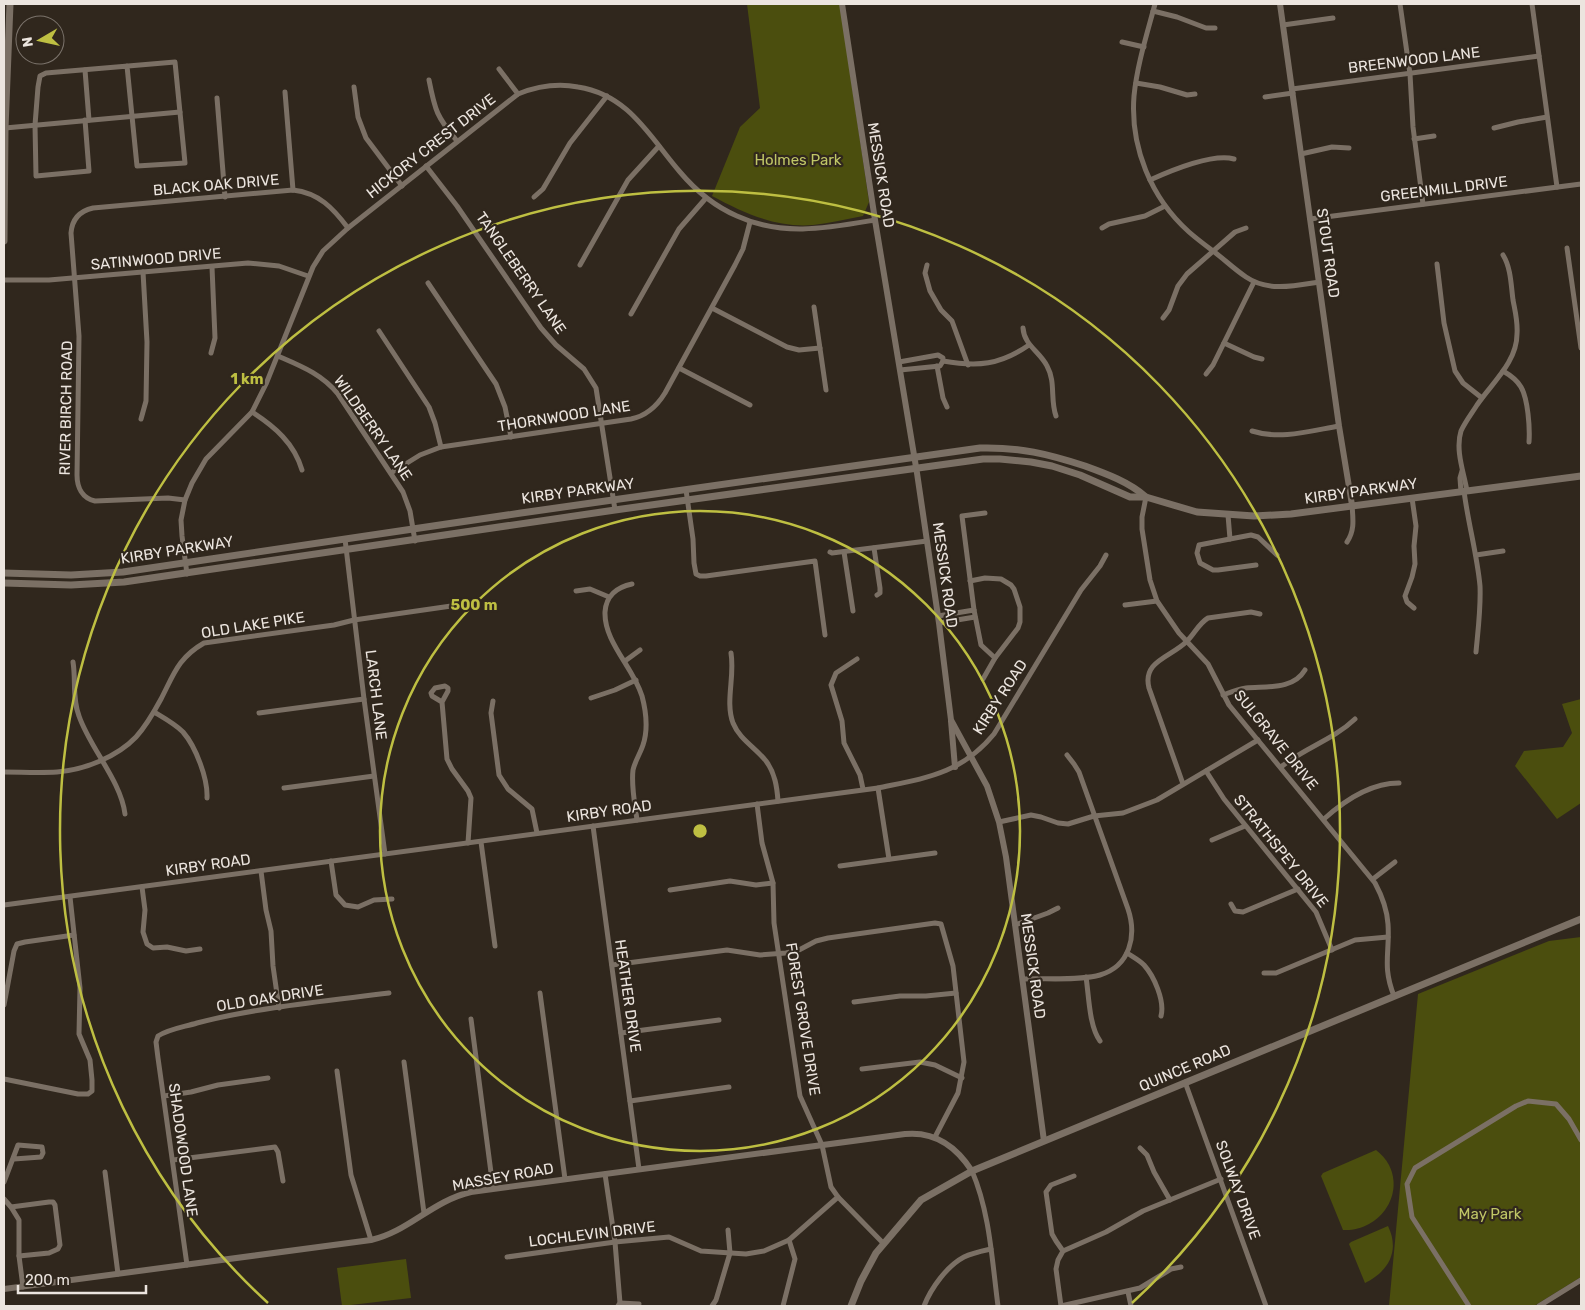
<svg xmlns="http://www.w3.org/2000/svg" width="1585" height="1310" font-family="Rubik,sans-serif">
<rect width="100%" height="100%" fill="#30271d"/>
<g fill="#4b4e0e">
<path d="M 747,4 L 840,4 L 869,202 L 863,216 C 846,219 830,223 813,225 C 776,228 744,213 712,196 L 740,127 L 760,108 Z"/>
<polygon points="1581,699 1581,803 1557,819 1515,766 1524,751 1563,747 1572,733 1562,704"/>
<polygon points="1581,937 1581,1277 1534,1306 1389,1306 1418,994 1549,941"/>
<path d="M 1376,1150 C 1381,1154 1386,1159 1389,1165 C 1405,1197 1377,1232 1343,1230 L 1321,1176 L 1323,1173 Z"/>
<path d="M 1388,1226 C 1400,1251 1389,1271 1365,1283 L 1349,1244 L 1351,1242 Z"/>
<polygon points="406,1259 411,1298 342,1306 337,1268"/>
</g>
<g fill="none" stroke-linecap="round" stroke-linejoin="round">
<g stroke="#7b7065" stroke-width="5">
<path d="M 1155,4 C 1147,34 1137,65 1134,96 C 1130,147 1151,198 1189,232 C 1197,239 1205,245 1213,251 C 1224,259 1234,269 1246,277 C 1268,292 1294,286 1319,282"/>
<polyline points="1400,4 1410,74 1413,127 1423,204"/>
<polyline points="1532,4 1557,187"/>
<polyline points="1153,11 1177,17 1206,28 1215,28"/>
<polyline points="1283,25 1333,18"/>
<polyline points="1122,42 1144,47"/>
<polyline points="499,69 518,94"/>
<polyline points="85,70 89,120"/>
<path d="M 429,80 C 435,111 437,117 457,141"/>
<polyline points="1136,83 1160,87 1187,95 1195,94"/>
<polyline points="354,87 358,117 366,138 402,186"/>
<polyline points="1292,89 1539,56"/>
<polyline points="285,92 293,190"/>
<polyline points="1265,97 1293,93"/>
<polyline points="217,98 225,197"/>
<polyline points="85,120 89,171 36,176 35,125 38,87 40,76 46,73 175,62 185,163 137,166 127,66"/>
<polyline points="5,128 180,112"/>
<polyline points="1494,128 1518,122 1547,117"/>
<polyline points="1414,139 1434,136"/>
<polyline points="1301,154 1332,147 1349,148"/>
<polyline points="426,166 457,206 541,328 556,345 584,369 596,388 615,510"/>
<path d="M 1150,180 C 1170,171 1212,153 1234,159"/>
<polyline points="534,197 543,189 570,143 607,96"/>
<polyline points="1310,219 1581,184"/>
<polyline points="1102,228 1109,224 1145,216 1165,206"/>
<polyline points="1567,248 1581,348"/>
<polyline points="1437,264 1444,323 1455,371 1463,383 1482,398"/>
<polyline points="580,265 628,180 659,146"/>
<polyline points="927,265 925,273 930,291 941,310 952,321 968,365"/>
<polyline points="4,280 49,280 248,263 279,266 308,276"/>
<polyline points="428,283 496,384 505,407 511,437"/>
<polyline points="814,307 826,390"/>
<polyline points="712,308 787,347 799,350 820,348"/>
<polyline points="631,314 679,229 706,198"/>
<polyline points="1163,318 1169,310 1178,286 1187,274 1235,232 1246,228"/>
<path d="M 1023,328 C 1024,345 1040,352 1047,366 C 1056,382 1050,400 1056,416"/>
<polyline points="379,331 429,407 435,423 441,447"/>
<polyline points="1224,343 1254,357 1262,359"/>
<polyline points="211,353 215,338 212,267"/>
<path d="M 278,356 C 301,366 322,374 338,394 L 403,492 L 410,511 L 415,541"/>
<path d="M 899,362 L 938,355 L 943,358 L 943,361 C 978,367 1000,365 1029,345"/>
<polyline points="937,366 943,398 947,407"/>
<polyline points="679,368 750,405"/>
<polyline points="900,370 940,366 943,361"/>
<path d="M 1503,371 C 1510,375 1517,380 1521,387 C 1528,399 1530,428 1529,442"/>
<polyline points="1206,374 1213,365 1254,282"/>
<path d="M 252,412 C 275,427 294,443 302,470"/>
<polyline points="141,419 146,401 147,342 143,272"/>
<path d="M 1252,431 C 1280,440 1310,431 1339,426"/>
<path d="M 391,473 L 420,455 L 441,447 L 631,419 C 646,416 657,406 665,393 L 735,265 L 743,249 L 750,222"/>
<polyline points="686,490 693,539 694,563 696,574 700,576 706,576 815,561 825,635"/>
<path d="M 1464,491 C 1468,523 1477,554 1480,586 C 1481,608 1478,630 1476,652"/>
<path d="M 1467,491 C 1464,473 1455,450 1461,431 C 1465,422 1472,413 1477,405 C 1492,383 1517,362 1517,334 C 1518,322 1515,311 1513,300 C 1511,285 1511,268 1503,255"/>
<polyline points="1461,492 1460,478 1462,471"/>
<path d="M 1146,497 L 1142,517 L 1142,529 L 1150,580 L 1157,601 L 1179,633 L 1208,664 L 1229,705 L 1375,883 C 1382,896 1387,909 1388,924 C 1390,953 1382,966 1394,996"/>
<polyline points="1412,498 1416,526 1414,546 1415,564 1412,577 1405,596 1407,602 1414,608"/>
<path d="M 185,500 L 168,498 L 95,501 C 82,498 77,487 77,475 L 79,336 L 71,233 C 72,219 80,211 93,208 L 293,190 C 319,193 333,208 348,228"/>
<polyline points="985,513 962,516 974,610 981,645 995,658"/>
<polyline points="1228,515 1230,539 1251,535 1258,537 1277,555"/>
<polyline points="345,539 364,699 385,854"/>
<polyline points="1230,539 1199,545 1197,553 1200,563 1213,570 1218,570 1256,565"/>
<path d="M 1347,542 C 1355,530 1353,519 1352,505"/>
<polyline points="874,548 880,588 880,593 877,595"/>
<polyline points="830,552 832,553 927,541"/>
<polyline points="844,552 853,611"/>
<polyline points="1476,555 1503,551"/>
<path d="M 187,574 L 182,536 L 181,520 L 185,500 L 192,483 L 206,459 L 252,412 L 266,384 L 313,267 L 323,251 L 348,228 L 518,94 C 538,86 557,83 578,87 C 629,95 649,136 680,172 C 696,191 714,206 737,216 C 782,237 828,228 875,220"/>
<polyline points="970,581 985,578 1001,579 1011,585 1014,589 1020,607 1020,622 1018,628 995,658 983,679"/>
<path d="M 632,584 C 617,587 606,596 605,612 C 604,642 633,667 642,696 C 646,711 648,730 643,745 C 640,754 635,761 633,770 C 631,787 635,804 637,820"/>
<polyline points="576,591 590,589 609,597"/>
<polyline points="1125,605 1157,601"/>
<polyline points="938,616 974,610"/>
<polyline points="939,623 975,617"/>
<path d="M 731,653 C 735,677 725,701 733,723 C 740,740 755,747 766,761 C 775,773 777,787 778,801"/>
<polyline points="857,659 836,673 831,685 842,721 844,743 860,775 863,789"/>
<polyline points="625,661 640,650"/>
<path d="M 73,662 C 76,680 72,698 79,716 C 90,748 121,781 125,814"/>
<path d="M 1223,695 C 1231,692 1238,689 1246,688 C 1267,686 1293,690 1305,670"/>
<polyline points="591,698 615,690 636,680"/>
<polyline points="493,701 491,713 499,775 508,789 532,809 537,833"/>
<polyline points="442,702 448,691 448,688 445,686 435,688 431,693 432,696 442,702 447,759 452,769 468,791 471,798 468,843"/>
<path d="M 154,712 C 164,718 175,724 183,732 C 196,747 208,779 207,798"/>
<polyline points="259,713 364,699"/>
<path d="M 1281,767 C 1304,748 1333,740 1355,719"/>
<polyline points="1206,771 1224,799 1316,912 1332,950"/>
<path d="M 4,772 C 21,772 39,773 57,772 C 84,770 117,757 136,737 C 146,726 154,712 161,699 C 174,674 178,658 204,643 L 334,625 L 354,620 L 472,603"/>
<path d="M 1183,784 L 1149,688 C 1142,661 1171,657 1186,642 C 1194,635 1198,624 1208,618 L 1251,612 L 1260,614"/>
<polyline points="284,788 374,776"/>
<polyline points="878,788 889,859"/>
<polyline points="757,804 762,843 773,883 774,923 800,1096 822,1145 831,1187 838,1197 884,1244"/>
<path d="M 1324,819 C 1345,800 1370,783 1399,783"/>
<polyline points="999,822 1031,815 1041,817 1058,823 1068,824 1094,816 1123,813 1157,800 1258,740"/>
<polyline points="593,826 639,1169"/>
<polyline points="1212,840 1245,826"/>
<polyline points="481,842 495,946"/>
<polyline points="331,861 336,895 345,905 358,907 374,900 392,899"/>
<polyline points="840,866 935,853"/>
<polyline points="261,871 266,910 271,931 273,966 279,1008"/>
<polyline points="1373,879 1395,862"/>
<polyline points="142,887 145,910 143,932 147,944 153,948 167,947 186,951 200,949"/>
<polyline points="670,890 730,881 756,885 773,883"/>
<polyline points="1231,904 1235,911 1243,912 1298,889"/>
<path d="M 4,905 L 878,788 C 926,778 961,774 994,734 L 1081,590 L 1100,566 L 1106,555"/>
<polyline points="1015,925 1048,913 1058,908"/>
<path d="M 1127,953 C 1133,957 1139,960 1144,965 C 1154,976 1165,1001 1161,1016"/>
<polyline points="612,965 727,950 760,955 786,953 799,950 816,941 828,938 935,923 941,924 953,966 964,1062 958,1093 935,1137"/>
<polyline points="1264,973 1276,973 1355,940 1388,937"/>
<path d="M 1086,977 C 1089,996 1089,1026 1100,1041"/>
<path d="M 1023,979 C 1045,978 1079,981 1100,975 C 1130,966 1137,936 1128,909 L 1079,772 L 1074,764 L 1067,755"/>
<polyline points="540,993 565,1179"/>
<polyline points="854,1002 900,996 926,996 956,993"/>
<polyline points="4,1005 14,951 17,944 25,942 74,935"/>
<polyline points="471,1019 493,1188"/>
<polyline points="621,1033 719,1020"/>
<polyline points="404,1062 424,1213"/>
<polyline points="862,1069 920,1062 935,1065 962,1078"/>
<polyline points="337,1071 351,1175 371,1240"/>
<polyline points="4,1079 78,1094 88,1094 92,1091 92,1080 90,1060 79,1034 80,988 70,897"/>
<polyline points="1185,1082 1266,1306"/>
<polyline points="164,1096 191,1092 218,1085 268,1078"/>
<polyline points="630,1101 729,1087"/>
<polyline points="1140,1148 1147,1155 1154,1172 1170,1200"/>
<polyline points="173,1160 275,1147 278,1152 283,1181"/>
<path d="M 972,1171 C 990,1213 992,1261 998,1306"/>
<polyline points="105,1172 118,1274"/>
<polyline points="605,1174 615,1242 620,1303 618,1306"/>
<polyline points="4,1182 18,1145 42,1147 43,1153 41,1157 14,1159"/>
<polyline points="4,1199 11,1207 19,1220 19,1256 23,1287"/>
<polyline points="11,1207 49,1202 53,1202 55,1205 60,1245 58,1249 49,1253 19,1256"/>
<polyline points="1063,1251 1056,1241 1052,1234 1046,1192 1051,1185 1074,1176"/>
<polyline points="507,1257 615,1242 669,1237 701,1251 746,1254 764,1251 789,1240 838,1197"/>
<path d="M 187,1265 L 158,1058 L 156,1042 L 158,1036 C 169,1029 184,1027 197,1023 C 259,1007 326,1001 389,993"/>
<polyline points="1128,1292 1131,1306"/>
<polyline points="620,1303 639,1304"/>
<polyline points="712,1306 716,1300 730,1253 728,1230"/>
<polyline points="783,1306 795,1259 789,1240"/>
<path d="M 924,1306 C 931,1288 947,1266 964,1257 C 972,1253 982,1251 991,1249"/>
<polyline points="1061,1306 1056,1269 1058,1260 1063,1251 1106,1232 1143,1211 1221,1179"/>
<polyline points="1061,1306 1140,1288 1171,1269 1181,1267"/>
<polyline points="1469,1306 1412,1217 1407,1184 1415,1168 1516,1106 1528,1101 1556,1104 1569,1119 1581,1140"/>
<polyline points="1539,1306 1581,1280"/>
</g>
<g stroke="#7b7065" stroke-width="6">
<polyline points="842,4 875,220 917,473 939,623 951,720 987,786 999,822 1006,857 1044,1141"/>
<polyline points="1280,4 1339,426 1352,505"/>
<polyline points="951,721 955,767"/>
<path d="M 4,1289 L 371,1240 C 408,1232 432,1201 471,1192 L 905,1134 C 935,1131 956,1146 972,1171"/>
</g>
<g stroke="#7b7065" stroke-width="7">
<polyline points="4,241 5,128 10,4"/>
<path d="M 4,573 L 71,575 L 123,572 L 521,513 L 980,448 C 1020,447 1048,454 1085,466 C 1107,474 1129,482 1146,497"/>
<polyline points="4,583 71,585 124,582 615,510 983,459 1000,459 1031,462 1052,466 1080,475 1130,497 1146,497 1197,512 1254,516 1291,514 1581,476"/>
<polyline points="851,1306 861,1281 876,1253 921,1200 972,1171 1581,919"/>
</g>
</g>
<g fill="none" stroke="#bebf42" stroke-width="2.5">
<circle cx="700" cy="831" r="320"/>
<path d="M268 1303A640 640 0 1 1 1132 1303"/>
</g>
<g text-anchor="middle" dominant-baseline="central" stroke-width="4.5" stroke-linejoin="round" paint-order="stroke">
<g font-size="15" fill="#ece5df" stroke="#30271d">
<text transform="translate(1414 60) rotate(-7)">BREENWOOD LANE</text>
<text transform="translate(431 146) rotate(-38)">HICKORY CREST DRIVE</text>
<text transform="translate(881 175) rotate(81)">MESSICK ROAD</text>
<text transform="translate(216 185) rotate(-5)">BLACK OAK DRIVE</text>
<text transform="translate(1444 189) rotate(-7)">GREENMILL DRIVE</text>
<text transform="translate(1328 253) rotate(82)">STOUT ROAD</text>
<text transform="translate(156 259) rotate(-5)">SATINWOOD DRIVE</text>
<text transform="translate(521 273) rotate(55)">TANGLEBERRY LANE</text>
<text transform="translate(66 408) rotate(-89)">RIVER BIRCH ROAD</text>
<text transform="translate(564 416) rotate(-9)">THORNWOOD LANE</text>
<text transform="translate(373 428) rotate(55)">WILDBERRY LANE</text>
<text transform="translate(578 491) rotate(-8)">KIRBY PARKWAY</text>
<text transform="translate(1361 491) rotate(-8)">KIRBY PARKWAY</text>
<text transform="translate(177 550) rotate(-9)">KIRBY PARKWAY</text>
<text transform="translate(945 575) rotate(82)">MESSICK ROAD</text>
<text transform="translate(253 625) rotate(-9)">OLD LAKE PIKE</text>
<text transform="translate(376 695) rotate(83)">LARCH LANE</text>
<text transform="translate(1000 697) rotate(-57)">KIRBY ROAD</text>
<text transform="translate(1276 740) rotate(51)">SULGRAVE DRIVE</text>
<text transform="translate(609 811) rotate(-8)">KIRBY ROAD</text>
<text transform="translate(1281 851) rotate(51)">STRATHSPEY DRIVE</text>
<text transform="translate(208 865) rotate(-8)">KIRBY ROAD</text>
<text transform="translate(1033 966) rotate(82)">MESSICK ROAD</text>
<text transform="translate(628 996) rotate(82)">HEATHER DRIVE</text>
<text transform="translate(270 998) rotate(-9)">OLD OAK DRIVE</text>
<text transform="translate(803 1019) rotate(81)">FOREST GROVE DRIVE</text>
<text transform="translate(1185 1068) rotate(-23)">QUINCE ROAD</text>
<text transform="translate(183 1150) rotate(82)">SHADOWOOD LANE</text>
<text transform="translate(503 1177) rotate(-10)">MASSEY ROAD</text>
<text transform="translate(1238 1190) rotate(70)">SOLWAY DRIVE</text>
<text transform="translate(592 1234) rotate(-7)">LOCHLEVIN DRIVE</text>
</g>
<g font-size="15" fill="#c0c666" stroke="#30271d">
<text x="798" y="160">Holmes Park</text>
<text x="1490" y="1214">May Park</text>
</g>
</g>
<circle cx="700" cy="831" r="8" fill="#bebf42" stroke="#30271d" stroke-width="2.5"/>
<g font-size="15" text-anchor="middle" font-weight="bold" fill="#bebf42" stroke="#30271d" stroke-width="4.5" stroke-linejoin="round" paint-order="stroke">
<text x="247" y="384">1 km</text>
<text x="474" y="610">500 m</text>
</g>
<rect width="1585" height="1310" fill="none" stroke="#ece5df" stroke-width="10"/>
<g transform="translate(40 40) rotate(261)"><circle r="24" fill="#30271d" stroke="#7b736b"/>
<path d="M0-4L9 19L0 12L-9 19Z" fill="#bebf42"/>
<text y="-8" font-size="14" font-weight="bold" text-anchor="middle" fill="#ece5df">N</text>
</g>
<path d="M18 1285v8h128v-8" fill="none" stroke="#ece5df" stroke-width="2.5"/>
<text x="25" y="1285" font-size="15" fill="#ece5df" stroke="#30271d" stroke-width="4" paint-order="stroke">200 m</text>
</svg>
